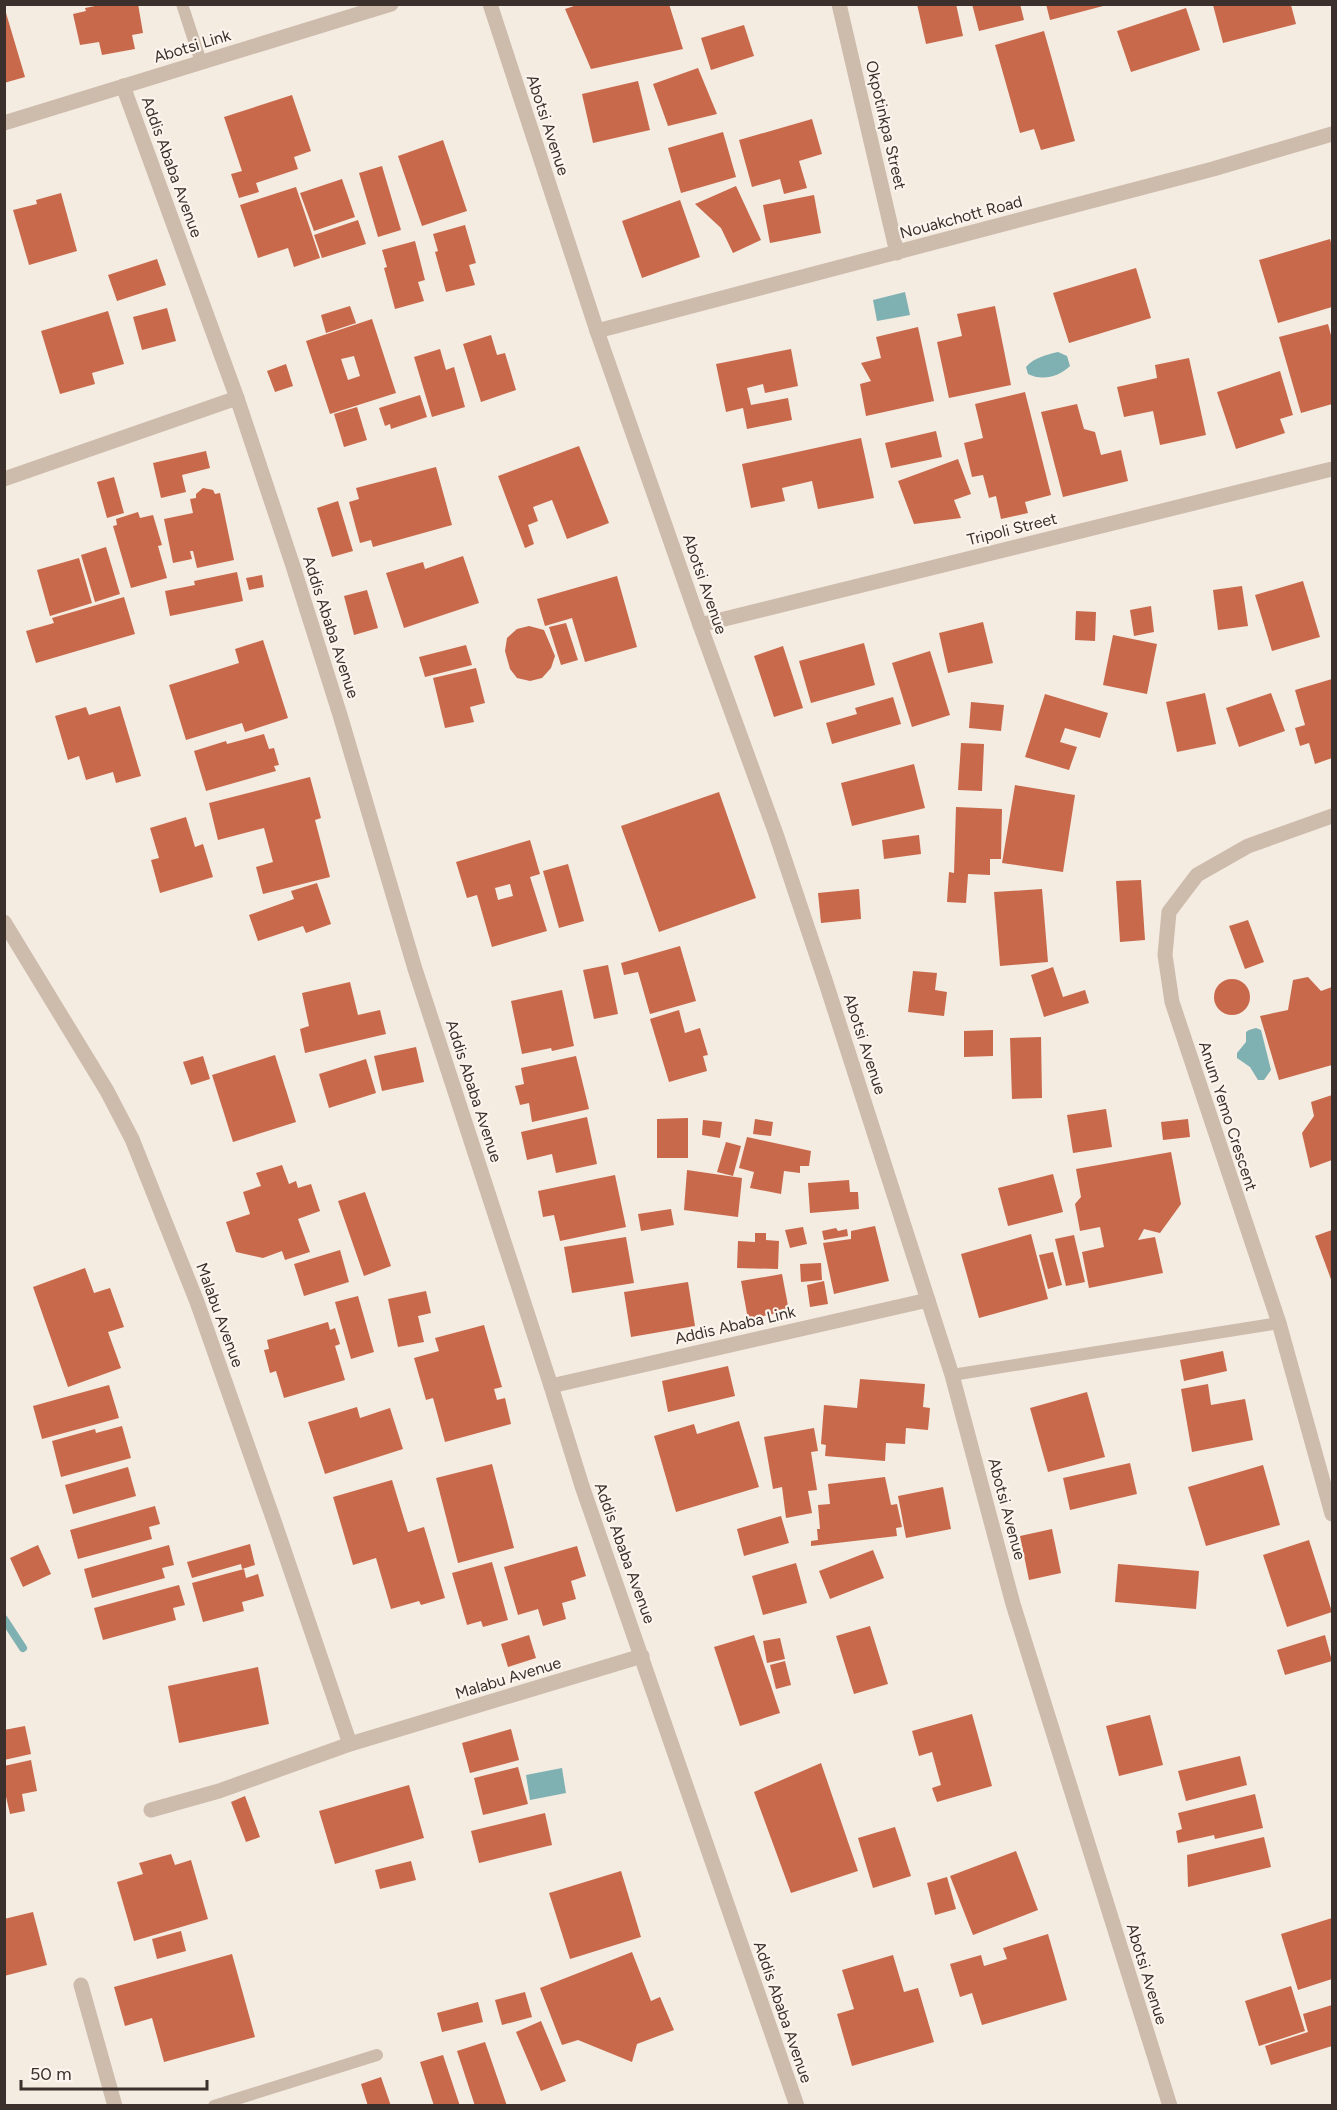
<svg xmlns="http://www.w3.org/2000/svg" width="1337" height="2110" font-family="Figtree,sans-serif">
<rect width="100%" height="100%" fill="#f4ebe1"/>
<g fill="#7fb0b2">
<polygon points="905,292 910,315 877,321 873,300"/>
<path d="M 1058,352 L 1067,356 L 1070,366 C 1059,377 1042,381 1028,374 L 1026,367 C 1035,357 1046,355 1058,352 Z"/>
<polygon points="1256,1028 1261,1030 1271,1070 1264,1080 1258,1080 1250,1067 1237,1058 1237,1053 1246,1042 1246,1032 1249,1030"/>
<polygon points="562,1768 566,1793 530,1800 526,1775"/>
</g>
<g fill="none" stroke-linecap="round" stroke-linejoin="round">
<polyline stroke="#7fb0b2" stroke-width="8" points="4,1619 23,1648"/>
</g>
<g fill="#c8694b" fill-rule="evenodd">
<polygon points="105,4 138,4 143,33 132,35 135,49 102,55 99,42 80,45 73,14 86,11 85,8"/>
<polygon points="580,4 669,4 683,49 591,69 565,9"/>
<polygon points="917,4 956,4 963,36 926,44"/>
<polygon points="972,4 1020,4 1024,20 979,31"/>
<polygon points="1046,4 1106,4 1107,5 1050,20"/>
<polygon points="1213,5 1291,5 1296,24 1223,43"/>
<polygon points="1186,8 1200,50 1131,72 1117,31"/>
<polygon points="4,13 6,13 25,77 4,83"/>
<polygon points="744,25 754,56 711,70 701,38"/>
<polygon points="1044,31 1075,141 1041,150 1034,129 1020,133 995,45"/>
<polygon points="698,68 717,114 668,126 653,84"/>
<polygon points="638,81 650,130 593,143 582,94"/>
<polygon points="292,95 311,151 294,157 298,169 256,183 259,192 239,198 231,174 242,171 224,117"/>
<polygon points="812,119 822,154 799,161 807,188 784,194 780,179 752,187 739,140"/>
<polygon points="723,132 736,177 681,193 668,148"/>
<polygon points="443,140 467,211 422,226 398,156"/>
<polygon points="382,166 401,230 378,237 359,173"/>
<polygon points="342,179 355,217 314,231 300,193"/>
<polygon points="736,186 761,240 733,253 721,228 695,204"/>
<polygon points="296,187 320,258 294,267 288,248 258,258 240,205"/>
<polygon points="61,193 77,251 29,265 13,210 37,204 36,200"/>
<polygon points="814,195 821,233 770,243 763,205"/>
<polygon points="680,200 700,257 642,278 622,221"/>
<polygon points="358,220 366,244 322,258 314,235"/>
<polygon points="465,225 476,263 469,265 475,285 446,292 435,252 438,251 433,234"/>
<polygon points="1330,239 1332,246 1332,307 1278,323 1259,260"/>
<polygon points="415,241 425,280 418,282 424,301 395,309 384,268 387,267 382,250"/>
<polygon points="157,259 166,285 117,301 108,275"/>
<polygon points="1136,268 1151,318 1069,343 1053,293"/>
<polygon points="350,306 356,323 326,333 321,315"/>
<polygon points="995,306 1011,385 949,398 937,342 962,336 957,314"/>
<polygon points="167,308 176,341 142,350 133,317"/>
<polygon points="108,311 124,364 92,373 95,384 60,394 41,331"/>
<path d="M 372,319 L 396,393 L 330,414 L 306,341 ZM 354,356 L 360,376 L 348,380 L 341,359 Z"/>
<polygon points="1328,324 1332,339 1332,404 1301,413 1279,337"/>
<polygon points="918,327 934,401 866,416 860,384 871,381 861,363 881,358 876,337"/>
<polygon points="491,335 497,355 505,353 516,390 481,402 463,344"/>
<polygon points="440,349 446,370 454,367 465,407 432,417 414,357"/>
<polygon points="791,349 798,386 765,393 763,384 747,388 751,405 788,398 792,420 747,429 743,408 726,412 716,364"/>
<polygon points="1189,358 1206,435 1160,445 1153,411 1124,417 1117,387 1157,378 1155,365"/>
<polygon points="286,364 293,386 275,392 267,371"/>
<polygon points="1280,371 1293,415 1280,419 1285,433 1236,449 1217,392"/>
<polygon points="1025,392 1051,495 1025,502 1028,513 1001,519 996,496 989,498 983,475 972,477 964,443 983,438 975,404"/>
<polygon points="420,395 427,417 391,429 390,424 385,426 379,408"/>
<polygon points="1077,404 1084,429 1095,432 1101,455 1121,450 1128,481 1063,497 1041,412"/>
<polygon points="357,407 367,440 344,447 334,414"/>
<polygon points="936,431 942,457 891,468 885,443"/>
<polygon points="861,438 874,498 818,509 812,481 782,488 785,501 751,508 742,464"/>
<polygon points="579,446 609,523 567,539 552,500 533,507 538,521 528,525 534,544 525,548 498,476"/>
<polygon points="206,451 210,468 182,475 186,492 161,498 153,463"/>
<polygon points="958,459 971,494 954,500 961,518 914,524 898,481"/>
<polygon points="436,467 452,525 373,547 371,540 360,543 349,502 359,499 356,488"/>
<polygon points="114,477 124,513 107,518 97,482"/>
<polygon points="203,488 213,490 215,494 220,493 234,560 197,568 193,551 190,551 192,559 173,563 164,519 193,513 190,499 196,498 196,494"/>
<polygon points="338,501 353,551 332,557 317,508"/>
<polygon points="138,512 140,518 153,515 162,545 158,546 167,578 131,588 113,526 117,525 116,519"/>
<polygon points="106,547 120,594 95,602 81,555"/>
<polygon points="463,556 479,603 404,628 386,573 423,562 425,569"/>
<polygon points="79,558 92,603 50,616 37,570"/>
<polygon points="237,572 243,601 170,616 165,591 195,585 194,581"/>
<polygon points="262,575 264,587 249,590 246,578"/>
<polygon points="617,576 637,647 585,662 572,618 545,626 537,599"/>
<polygon points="1303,581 1320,637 1272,651 1255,595"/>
<polygon points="1242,586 1248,626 1218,630 1213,590"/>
<polygon points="367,590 378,628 354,635 344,596"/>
<polygon points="124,597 135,634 36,663 26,631 54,623 52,618"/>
<polygon points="1151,606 1154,632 1134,636 1130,610"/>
<polygon points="1076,611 1096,612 1095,641 1075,640"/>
<polygon points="983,622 993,663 948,673 939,633"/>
<polygon points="566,623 578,660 561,665 549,627"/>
<polygon points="529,626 544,630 555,656 551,668 542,678 530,681 517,678 510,669 505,651 507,638 517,629"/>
<polygon points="1113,635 1157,644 1147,694 1103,685"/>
<polygon points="263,640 288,718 245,732 242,723 186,740 169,685 239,663 235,649"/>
<polygon points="864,643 875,685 811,703 799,661"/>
<polygon points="466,645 472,665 425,677 419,657"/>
<polygon points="783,646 803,708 774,717 754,656"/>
<polygon points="930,651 950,715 912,727 892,663"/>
<polygon points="476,668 485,703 470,707 474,722 445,728 433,678"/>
<polygon points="1332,679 1332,758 1315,764 1309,743 1300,746 1295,728 1305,725 1295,690"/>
<polygon points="1205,693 1216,744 1177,752 1166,702"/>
<polygon points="1271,693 1285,731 1239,747 1226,708"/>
<polygon points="1045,694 1108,713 1100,738 1065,728 1060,742 1077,747 1069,770 1025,757"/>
<polygon points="893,697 901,724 832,744 826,723 857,714 855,708"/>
<polygon points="971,702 1004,705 1001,731 969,728"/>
<polygon points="120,706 141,776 116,783 113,772 86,780 79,756 68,760 55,716 86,707 89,715"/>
<polygon points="264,734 269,749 274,748 279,765 274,766 276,771 206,791 194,751 226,741 227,744"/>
<polygon points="961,743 984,744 982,791 958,790"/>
<polygon points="914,764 925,808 852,826 841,783"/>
<polygon points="310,777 321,818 315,820 330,877 263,894 256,867 273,862 264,828 218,840 209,803"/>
<polygon points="1015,785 1075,795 1063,872 1002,863"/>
<polygon points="719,792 756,898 659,932 621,826"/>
<polygon points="956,807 1002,809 1001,859 990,859 990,875 968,874 966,903 947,902 949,872 954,873"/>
<polygon points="186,817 195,847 203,844 213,877 160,893 151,860 159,858 150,828"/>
<polygon points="919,835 921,854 884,859 882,840"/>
<path d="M 530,840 L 540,874 L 530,877 L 547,931 L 492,947 L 477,895 L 467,898 L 456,862 ZM 510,884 L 513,896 L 498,900 L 495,888 Z"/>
<polygon points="568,864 584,921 559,928 543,871"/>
<polygon points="1141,880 1145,940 1120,942 1116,881"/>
<polygon points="317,883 331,924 306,933 303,926 258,941 249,915 294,899 291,891"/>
<polygon points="859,889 861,919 821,923 818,893"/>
<polygon points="1042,889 1048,962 1000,966 994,892"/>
<polygon points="1248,920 1264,962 1245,969 1229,926"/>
<polygon points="680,946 696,1001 650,1014 638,972 624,975 621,963"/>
<polygon points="608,965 618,1014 594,1019 583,970"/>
<polygon points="1053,967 1063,997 1085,990 1089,1003 1044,1017 1031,975"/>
<polygon points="913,971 937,973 935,990 947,992 944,1016 908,1012"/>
<polygon points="1308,977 1321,991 1332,987 1332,1065 1279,1080 1260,1016 1288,1010 1293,980"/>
<circle cx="1232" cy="997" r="18"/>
<polygon points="350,982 358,1015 380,1010 386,1034 305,1053 300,1029 309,1026 302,993"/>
<polygon points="562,990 574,1046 552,1051 551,1048 522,1054 511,1001"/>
<polygon points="679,1010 685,1033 700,1028 708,1055 703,1056 707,1071 669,1082 650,1019"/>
<polygon points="993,1030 993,1056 964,1057 964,1031"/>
<polygon points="1041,1037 1042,1098 1012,1099 1010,1038"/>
<polygon points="416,1047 424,1082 382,1091 374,1056"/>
<polygon points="275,1055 296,1122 233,1142 212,1075"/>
<polygon points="203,1056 210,1079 191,1085 183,1062"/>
<polygon points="576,1056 589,1109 532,1122 529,1103 520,1105 515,1086 524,1084 521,1068"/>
<polygon points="366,1059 376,1093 329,1108 319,1074"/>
<polygon points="1332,1095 1332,1160 1310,1168 1302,1133 1314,1116 1311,1102"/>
<polygon points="1106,1109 1112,1147 1073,1153 1067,1115"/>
<polygon points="587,1117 597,1164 556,1173 552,1154 527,1160 521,1132"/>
<polygon points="688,1118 688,1158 657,1158 657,1119"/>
<polygon points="755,1119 773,1122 771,1136 753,1134"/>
<polygon points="1188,1119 1190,1137 1163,1140 1161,1122"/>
<polygon points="703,1120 722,1122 720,1138 702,1135"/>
<polygon points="747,1137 811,1151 809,1166 800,1166 800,1173 784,1171 781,1194 750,1188 754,1172 739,1168"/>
<polygon points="726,1142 741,1146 733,1176 717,1172"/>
<polygon points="1171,1152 1181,1204 1160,1233 1144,1229 1138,1240 1155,1237 1163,1273 1089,1288 1082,1252 1104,1247 1100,1227 1080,1231 1075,1204 1081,1197 1076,1169"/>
<polygon points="282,1165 289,1184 296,1181 298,1188 311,1184 320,1211 298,1219 310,1252 285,1260 282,1251 263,1258 236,1252 226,1222 250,1214 243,1192 261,1186 256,1173"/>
<polygon points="687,1170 742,1178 738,1217 684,1210"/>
<polygon points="1053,1174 1063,1212 1008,1226 998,1188"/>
<polygon points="615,1175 626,1227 560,1241 554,1215 543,1217 538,1191"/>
<polygon points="849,1180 850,1192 858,1192 859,1209 810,1213 808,1183"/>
<polygon points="365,1192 391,1266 364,1276 338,1201"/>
<polygon points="671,1209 674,1225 641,1231 638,1214"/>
<polygon points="875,1226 889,1281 834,1294 823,1243 851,1239 851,1231"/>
<polygon points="803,1227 807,1244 790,1248 785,1230"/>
<polygon points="836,1228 838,1231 847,1229 848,1236 824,1240 822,1231"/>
<polygon points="1332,1230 1332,1282 1315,1236"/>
<polygon points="755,1233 766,1233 766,1240 779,1241 778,1269 737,1268 738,1241 755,1242"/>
<polygon points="1031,1234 1048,1299 979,1318 961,1254"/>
<polygon points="1074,1235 1085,1282 1066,1286 1055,1239"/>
<polygon points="626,1237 634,1283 572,1293 564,1247"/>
<polygon points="340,1250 349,1282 304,1296 294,1264"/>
<polygon points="1053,1252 1062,1285 1048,1289 1039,1255"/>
<polygon points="821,1263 822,1280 801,1282 800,1264"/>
<polygon points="85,1268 94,1293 110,1288 124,1327 108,1332 121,1368 68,1387 33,1287"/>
<polygon points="782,1274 789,1311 748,1319 741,1281"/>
<polygon points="824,1281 828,1304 810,1307 807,1285"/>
<polygon points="688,1282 695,1326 631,1337 624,1292"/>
<polygon points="426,1291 431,1313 418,1316 424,1342 398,1347 388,1299"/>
<polygon points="358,1296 374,1352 351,1359 335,1302"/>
<polygon points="328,1322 330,1330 335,1328 340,1344 335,1346 345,1380 284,1398 276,1371 270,1373 264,1350 269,1349 267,1340"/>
<polygon points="484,1325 502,1387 494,1389 497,1400 505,1398 511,1424 445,1442 433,1398 426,1400 414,1358 439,1351 435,1338"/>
<polygon points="1223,1351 1227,1371 1184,1381 1180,1360"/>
<polygon points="728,1366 735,1396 668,1412 662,1381"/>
<polygon points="860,1379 925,1384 923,1407 930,1408 928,1430 906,1428 905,1444 886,1443 885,1461 825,1456 826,1445 821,1444 824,1405 857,1408"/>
<polygon points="1208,1384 1211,1405 1245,1399 1253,1440 1192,1452 1181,1389"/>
<polygon points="109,1385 119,1418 42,1439 33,1406"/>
<polygon points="1087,1392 1105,1457 1048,1472 1030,1408"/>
<polygon points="357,1407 360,1418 390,1408 403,1449 325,1474 308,1422"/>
<polygon points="739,1421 759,1487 676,1512 654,1436 694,1424 697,1434"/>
<polygon points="122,1426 131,1458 61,1477 52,1441 95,1429 96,1433"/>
<polygon points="814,1428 818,1451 811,1452 817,1490 808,1491 812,1513 786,1518 782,1487 773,1489 764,1437"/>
<polygon points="1130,1463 1137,1494 1070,1510 1063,1478"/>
<polygon points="492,1464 514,1548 458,1563 436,1478"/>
<polygon points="1263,1465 1280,1525 1206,1546 1188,1487"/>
<polygon points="128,1467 136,1496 73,1514 65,1485"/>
<polygon points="885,1477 891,1505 897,1504 902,1527 896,1528 897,1536 811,1546 811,1541 818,1540 817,1529 820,1529 818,1505 830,1504 828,1484"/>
<polygon points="392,1480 408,1532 424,1527 445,1598 421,1605 419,1601 391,1609 376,1558 353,1565 333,1497"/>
<polygon points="943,1487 951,1529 906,1538 898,1496"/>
<polygon points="155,1506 160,1524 149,1527 152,1539 78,1559 70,1530"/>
<polygon points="781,1516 789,1543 744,1556 737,1529"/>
<polygon points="1052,1529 1061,1573 1029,1580 1020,1536"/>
<polygon points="1309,1540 1332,1612 1287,1627 1263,1555"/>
<polygon points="250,1544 255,1565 242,1569 241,1564 192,1578 187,1562"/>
<polygon points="38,1545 51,1574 23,1587 10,1558"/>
<polygon points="169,1545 174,1565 162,1568 165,1578 92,1598 84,1569"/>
<polygon points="577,1546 586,1576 571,1581 576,1599 562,1603 566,1619 543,1626 538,1609 518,1615 504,1567"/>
<polygon points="873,1550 884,1578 830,1599 819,1571"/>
<polygon points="492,1562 508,1620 483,1627 481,1621 467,1625 452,1573"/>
<polygon points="796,1563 807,1603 763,1615 752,1576"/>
<polygon points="1118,1564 1199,1571 1196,1609 1115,1602"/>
<polygon points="244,1569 246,1578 258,1574 264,1596 242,1602 244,1611 203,1622 192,1583"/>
<polygon points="179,1585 185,1605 173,1608 176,1620 103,1640 94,1608"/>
<polygon points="870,1626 888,1684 854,1694 836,1636"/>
<polygon points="529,1635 536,1658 508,1667 501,1644"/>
<polygon points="754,1635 780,1713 740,1726 714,1647"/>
<polygon points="1325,1635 1332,1661 1285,1675 1277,1650"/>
<polygon points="780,1638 785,1659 767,1663 763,1641"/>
<polygon points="785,1661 791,1685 776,1689 770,1665"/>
<polygon points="258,1667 269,1724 179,1743 168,1686"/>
<polygon points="972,1714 992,1786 937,1802 932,1788 941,1785 932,1752 919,1756 912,1731"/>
<polygon points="1150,1715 1163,1765 1119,1776 1106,1726"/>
<polygon points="25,1726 31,1754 4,1760 4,1730"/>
<polygon points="511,1729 519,1760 470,1773 462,1743"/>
<polygon points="1240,1756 1247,1785 1186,1801 1178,1771"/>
<polygon points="31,1760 37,1791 22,1794 25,1811 10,1814 4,1788 4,1766"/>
<polygon points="821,1763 858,1871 791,1893 754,1792"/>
<polygon points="518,1767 528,1804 483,1815 474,1778"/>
<polygon points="409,1785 424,1838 335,1864 319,1811"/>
<polygon points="1255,1794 1263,1828 1215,1839 1214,1835 1178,1843 1176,1831 1182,1829 1178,1813"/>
<polygon points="245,1796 260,1837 246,1842 231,1802"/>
<polygon points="545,1813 552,1845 479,1863 471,1831"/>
<polygon points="895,1827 911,1876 873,1888 858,1838"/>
<polygon points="1264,1837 1271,1867 1188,1887 1187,1855"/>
<polygon points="1016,1851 1038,1910 973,1935 950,1876"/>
<polygon points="171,1854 175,1865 191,1860 208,1919 134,1941 117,1882 143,1874 139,1863"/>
<polygon points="411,1861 416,1880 380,1889 375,1870"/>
<polygon points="621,1871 641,1937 570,1959 549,1893"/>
<polygon points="947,1877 956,1909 935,1915 927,1883"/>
<polygon points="33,1912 47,1965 4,1976 4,1919"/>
<polygon points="1332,1918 1332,1979 1298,1990 1281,1934"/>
<polygon points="181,1931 186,1951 157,1959 152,1939"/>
<polygon points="1048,1934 1067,2000 982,2025 972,1993 960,1997 950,1964 981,1955 984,1966 1007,1959 1003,1948"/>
<polygon points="632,1952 651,2001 660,1997 674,2030 637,2044 632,2062 578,2040 562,2045 540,1988"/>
<polygon points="232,1954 255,2037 164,2062 152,2018 125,2026 114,1987"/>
<polygon points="893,1955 904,1992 918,1988 934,2042 852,2066 837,2014 854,2009 842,1970"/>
<polygon points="1291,1986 1305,2031 1259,2046 1245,2001"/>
<polygon points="525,1992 532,2017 502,2025 495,2000"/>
<polygon points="478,2002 483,2022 442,2032 437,2013"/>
<polygon points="1332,2005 1332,2046 1271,2065 1265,2046 1308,2032 1303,2014"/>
<polygon points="541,2021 566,2081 541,2091 516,2032"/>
<polygon points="485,2042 507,2106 475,2106 457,2051"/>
<polygon points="443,2055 460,2106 434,2106 420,2062"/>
<polygon points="381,2077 391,2106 368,2106 361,2084"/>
</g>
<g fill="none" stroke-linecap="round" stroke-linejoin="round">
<g stroke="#cdbbac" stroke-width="12">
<polyline points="182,4 201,62"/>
<polyline points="952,1375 1279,1323"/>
<polyline points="214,2106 377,2055"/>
</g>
<g stroke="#cdbbac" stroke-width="15">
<polyline points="490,4 597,331 700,625 776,834 826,983 952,1375 1013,1604 1170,2106"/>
<polyline points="839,4 897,253"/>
<polyline points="123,86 237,398 293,566 340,715 415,969 551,1386 582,1486 797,2106"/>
<polyline points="4,123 391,4"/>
<polyline points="597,331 1213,169 1332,134"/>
<polyline points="4,479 237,398"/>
<polyline points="700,625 1332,469"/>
<polyline points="1332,816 1248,846 1197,875 1169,912 1165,955 1172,1002 1279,1323 1332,1514"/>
<polyline points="4,922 107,1091 132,1139 197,1302 274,1521 350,1744"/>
<polyline points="551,1386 928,1300"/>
<polyline points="151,1810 219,1791 350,1744 642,1656"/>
<polyline points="81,1985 115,2106"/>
</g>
</g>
<g text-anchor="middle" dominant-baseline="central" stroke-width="4.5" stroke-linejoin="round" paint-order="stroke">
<g font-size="16" fill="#3b302b" stroke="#fbf5ee">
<text transform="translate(192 46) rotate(-17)">Abotsi Link</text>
<text transform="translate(548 125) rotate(72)">Abotsi Avenue</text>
<text transform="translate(886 125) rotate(77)">Okpotinkpa Street</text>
<text transform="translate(172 167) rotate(70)">Addis Ababa Avenue</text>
<text transform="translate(961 217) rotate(-15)">Nouakchott Road</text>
<text transform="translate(1012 529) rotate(-14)">Tripoli Street</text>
<text transform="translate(705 584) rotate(71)">Abotsi Avenue</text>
<text transform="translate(331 627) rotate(72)">Addis Ababa Avenue</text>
<text transform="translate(865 1044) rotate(72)">Abotsi Avenue</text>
<text transform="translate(474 1091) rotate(72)">Addis Ababa Avenue</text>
<text transform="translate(1228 1116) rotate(72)">Anum Yemo Crescent</text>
<text transform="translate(220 1315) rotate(70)">Malabu Avenue</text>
<text transform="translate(735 1325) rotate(-13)">Addis Ababa Link</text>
<text transform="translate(1007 1509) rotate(75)">Abotsi Avenue</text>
<text transform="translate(625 1553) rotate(70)">Addis Ababa Avenue</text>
<text transform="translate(508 1678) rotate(-17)">Malabu Avenue</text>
<text transform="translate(1147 1974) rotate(73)">Abotsi Avenue</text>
<text transform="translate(783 2012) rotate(71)">Addis Ababa Avenue</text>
</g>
</g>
<rect width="1337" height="2110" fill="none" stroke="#3b302b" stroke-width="12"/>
<path d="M21 2080v9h186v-9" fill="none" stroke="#3b302b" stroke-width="3"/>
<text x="30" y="2080" font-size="18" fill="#3b302b" stroke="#fbf5ee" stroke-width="4.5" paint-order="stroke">50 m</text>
</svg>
